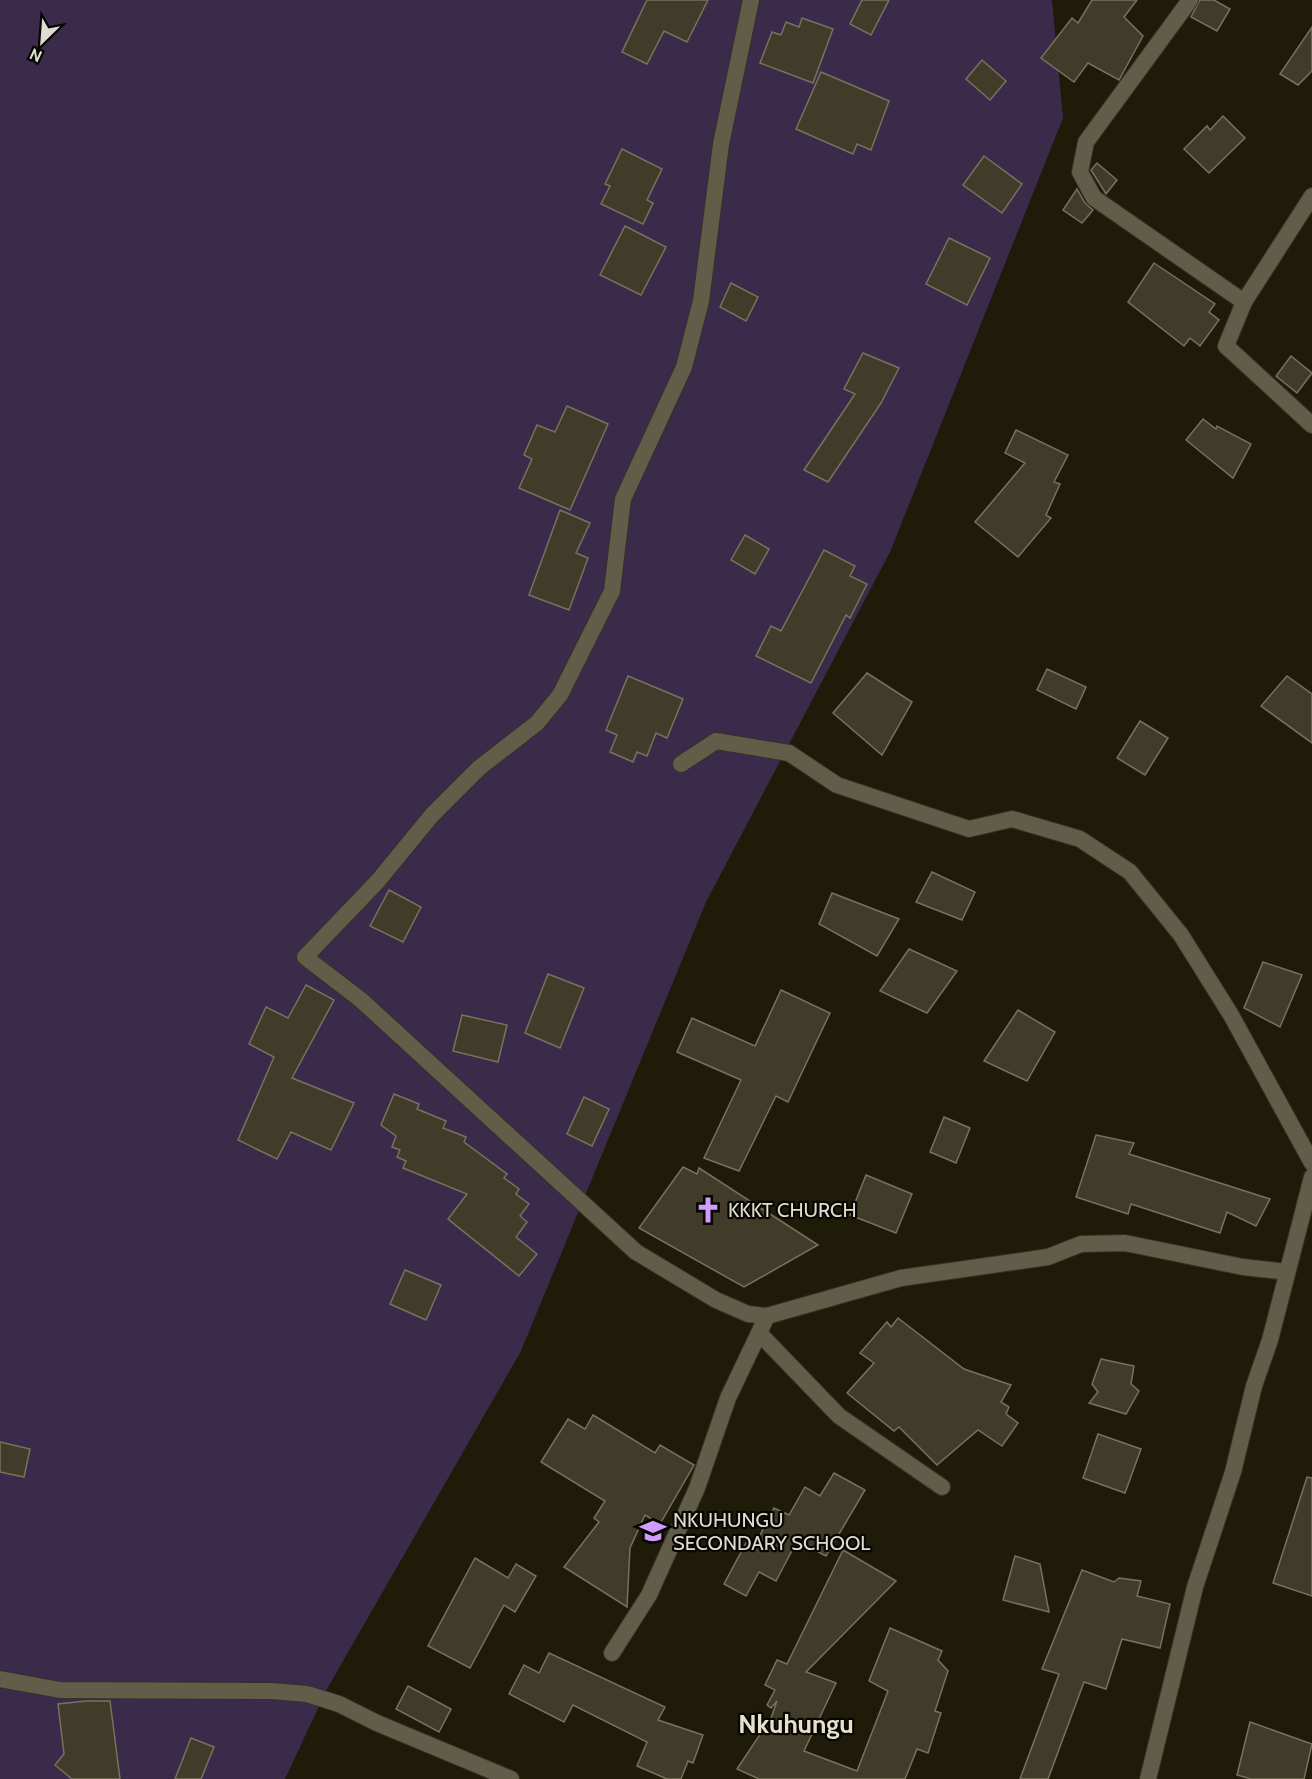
<svg xmlns="http://www.w3.org/2000/svg" width="1312" height="1779" font-family="Cabin,sans-serif">
<rect width="100%" height="100%" fill="#1f1b09"/>
<polygon fill="#3b2b4a" points="0,0 1052,0 1063,118 890,552 706,902 521,1351 327,1689 285,1779 0,1779"/>
<g fill="#403c29" stroke="#77725e" stroke-width="1.5">
<polygon points="647,0 708,0 687,42 664,31 647,64 622,52"/>
<polygon points="862,0 889,0 871,35 850,24"/>
<polygon points="1092,0 1137,0 1124,17 1143,36 1119,80 1088,63 1074,82 1041,58 1072,18 1078,23"/>
<polygon points="1200,0 1214,0 1230,9 1217,31 1191,17"/>
<polygon points="802,18 833,29 813,83 760,63 772,32 781,35 786,22 799,27"/>
<polygon points="1312,27 1312,71 1298,85 1280,74"/>
<polygon points="982,60 1006,81 990,100 966,79"/>
<polygon points="821,72 889,101 871,150 857,144 853,154 796,129"/>
<polygon points="1223,116 1245,138 1209,173 1184,149 1207,126 1210,130"/>
<polygon points="622,149 662,169 647,200 653,203 643,224 601,204 610,186 605,184"/>
<polygon points="984,156 1022,184 1002,213 963,185"/>
<polygon points="1097,163 1117,180 1106,194 1091,170"/>
<polygon points="1077,189 1085,203 1093,210 1082,223 1063,210"/>
<polygon points="625,226 666,247 641,295 600,275"/>
<polygon points="949,238 990,258 967,305 926,284"/>
<polygon points="1154,263 1215,304 1209,312 1219,320 1200,346 1190,338 1184,346 1128,302"/>
<polygon points="731,283 758,297 746,321 720,307"/>
<polygon points="863,353 899,368 881,403 828,482 804,470 855,394 844,389"/>
<polygon points="1291,356 1312,373 1297,393 1276,376"/>
<polygon points="567,406 608,424 570,510 519,488 532,459 524,455 537,425 555,432"/>
<polygon points="1203,419 1216,429 1217,426 1251,444 1233,478 1186,440"/>
<polygon points="1016,430 1068,455 1054,482 1060,484 1046,515 1051,518 1018,557 975,522 1025,463 1005,453"/>
<polygon points="560,510 590,523 576,553 588,558 569,610 529,595"/>
<polygon points="745,535 769,549 755,574 731,560"/>
<polygon points="824,550 855,566 850,576 867,584 850,618 846,615 811,683 756,656 771,626 781,631"/>
<polygon points="1047,669 1086,687 1076,709 1037,690"/>
<polygon points="867,673 912,702 882,755 833,713"/>
<polygon points="628,676 683,699 667,738 656,733 647,756 637,752 633,762 610,752 617,735 606,730"/>
<polygon points="1287,676 1312,694 1312,743 1261,706"/>
<polygon points="1140,721 1168,738 1145,775 1117,758"/>
<polygon points="932,872 975,892 962,920 916,902"/>
<polygon points="389,890 421,907 403,942 370,926"/>
<polygon points="832,893 899,919 877,956 819,924"/>
<polygon points="909,949 957,971 927,1013 880,991"/>
<polygon points="1263,962 1302,975 1280,1027 1244,1008"/>
<polygon points="548,974 584,988 560,1048 525,1033"/>
<polygon points="306,985 334,1000 292,1078 354,1103 331,1150 291,1132 277,1159 238,1140 274,1057 249,1044 266,1007 288,1018"/>
<polygon points="781,990 830,1013 788,1102 776,1096 739,1171 704,1158 741,1080 677,1052 692,1018 755,1046"/>
<polygon points="1018,1010 1055,1032 1027,1081 984,1061"/>
<polygon points="462,1015 507,1025 498,1062 453,1051"/>
<polygon points="394,1094 419,1104 417,1109 446,1121 443,1128 466,1137 464,1142 507,1174 504,1178 519,1189 516,1194 529,1204 520,1216 527,1222 516,1237 537,1254 519,1276 448,1219 467,1194 403,1168 406,1161 397,1157 400,1150 392,1147 396,1136 381,1125"/>
<polygon points="584,1097 609,1109 592,1146 567,1134"/>
<polygon points="944,1117 970,1128 956,1163 930,1152"/>
<polygon points="1096,1135 1134,1143 1129,1154 1270,1199 1256,1226 1227,1212 1220,1233 1131,1204 1128,1214 1076,1197"/>
<polygon points="683,1167 697,1174 699,1168 818,1245 744,1287 639,1228"/>
<polygon points="866,1175 912,1194 896,1233 850,1215"/>
<polygon points="405,1270 441,1285 426,1320 390,1304"/>
<polygon points="898,1318 964,1369 1011,1385 1001,1402 1009,1407 1006,1414 1018,1423 1002,1446 978,1430 937,1465 899,1427 894,1431 847,1393 874,1363 860,1353 887,1322 891,1327"/>
<polygon points="1101,1359 1134,1366 1131,1384 1139,1391 1126,1414 1089,1403 1098,1392 1092,1384"/>
<polygon points="593,1415 655,1453 660,1445 694,1465 660,1524 645,1515 630,1548 627,1607 564,1567 599,1522 594,1518 605,1501 541,1462 568,1419 585,1429"/>
<polygon points="1098,1434 1141,1449 1125,1493 1083,1478"/>
<polygon points="0,1442 30,1449 24,1477 0,1472"/>
<polygon points="834,1473 865,1490 826,1556 797,1541 776,1581 759,1572 746,1596 724,1584 746,1543 754,1547 774,1508 789,1515 805,1487 820,1496"/>
<polygon points="1307,1477 1312,1478 1312,1596 1273,1583"/>
<polygon points="843,1550 896,1581 806,1672 836,1683 804,1751 857,1771 888,1691 869,1681 890,1628 942,1651 938,1660 948,1671 935,1711 941,1713 928,1753 917,1749 905,1779 759,1779 737,1769 771,1718 777,1701 771,1708 767,1705 775,1690 765,1685 777,1660 787,1664"/>
<polygon points="1015,1556 1040,1564 1049,1612 1003,1600"/>
<polygon points="475,1558 508,1578 516,1564 536,1576 515,1612 504,1605 470,1668 428,1646"/>
<polygon points="1082,1570 1114,1582 1119,1578 1141,1581 1137,1596 1170,1604 1160,1648 1122,1639 1106,1689 1084,1682 1048,1779 1020,1779 1059,1674 1042,1669"/>
<polygon points="549,1653 665,1707 658,1720 703,1735 693,1763 688,1761 681,1779 667,1779 637,1766 647,1742 573,1705 564,1722 509,1694 524,1665 539,1673"/>
<polygon points="408,1686 451,1709 439,1732 396,1709"/>
<polygon points="86,1701 110,1701 120,1779 72,1779 55,1765 64,1754 58,1704"/>
<polygon points="1250,1722 1312,1744 1304,1779 1251,1779 1237,1775"/>
<polygon points="191,1738 214,1747 201,1779 175,1779"/>
</g>
<g fill="none" stroke-linecap="round" stroke-linejoin="round">
<g stroke="#34312a" stroke-width="18">
<g id="minor">
<polyline points="751,0 721,144 701,301 684,367 623,499 612,591 560,695 537,723 479,768 432,815 377,882 305,957 361,1000 636,1252 716,1300 748,1314 767,1316 901,1278 1048,1257 1081,1244 1125,1243 1243,1267 1287,1272"/>
<polyline points="1190,0 1086,142 1080,172 1094,198 1244,302"/>
<polyline points="1312,196 1244,302 1226,346 1312,425"/>
<polyline points="681,764 716,741 789,753 837,785 969,829 1012,819 1080,839 1130,872 1181,935 1231,1015 1312,1163"/>
<polyline points="759,1333 839,1416 942,1487"/>
<polyline points="612,1653 649,1595 697,1488 728,1398 767,1316"/>
<polyline points="0,1679 60,1690 271,1691 307,1694 339,1704 377,1723 511,1779"/>
<polyline points="1148,1779 1195,1587 1233,1472 1254,1386 1270,1340 1312,1177"/>
</g>
</g>
<use href="#minor" stroke="#615d49" stroke-width="16"/>
</g>
<defs>
<g id="church-bare" transform="scale(2.07)"><path d="M-1.2-6h2.4v3.5h3.3v2.4h-3.3V6h-2.4V-.1h-3.3v-2.4h3.3Z" fill="#d09dff" stroke="#070602" stroke-width="2.5" paint-order="stroke"/></g>
<g id="school-bare" transform="scale(2.07)"><path d="M0-5L7-2L0 1L-7-2ZM-4 1L0 2.5L4 1V4Q0 6-4 4Z" fill="#d09dff" stroke="#070602" stroke-width="2.5" paint-order="stroke"/></g>
</defs>
<g fill-rule="evenodd">
<use href="#church-bare" x="708" y="1210"/>
<use href="#school-bare" x="653" y="1531"/>
</g>
<g text-anchor="middle" dominant-baseline="central" stroke-width="4.5" stroke-linejoin="round" paint-order="stroke">
<g font-size="20" fill="#dfddd2" stroke="#070602" text-anchor="start">
<text x="728" y="1210">KKKT CHURCH</text>
<text x="673" y="1520">NKUHUNGU<tspan x="673" dy="23">SECONDARY SCHOOL</tspan></text>
</g>
<g font-size="26" font-weight="bold" fill="#e6e1ca" stroke="#070602">
<text x="796" y="1724">Nkuhungu</text>
</g>
</g>
<g transform="translate(42 42) rotate(205)" stroke="#070602" stroke-width="4.5" paint-order="stroke">
<path d="M0-4.5L10 22L0 15L-10 22Z" fill="#dfddd2"/>
<text y="-9" font-size="16" font-weight="bold" text-anchor="middle" fill="#dfddd2">N</text>
</g>
</svg>
